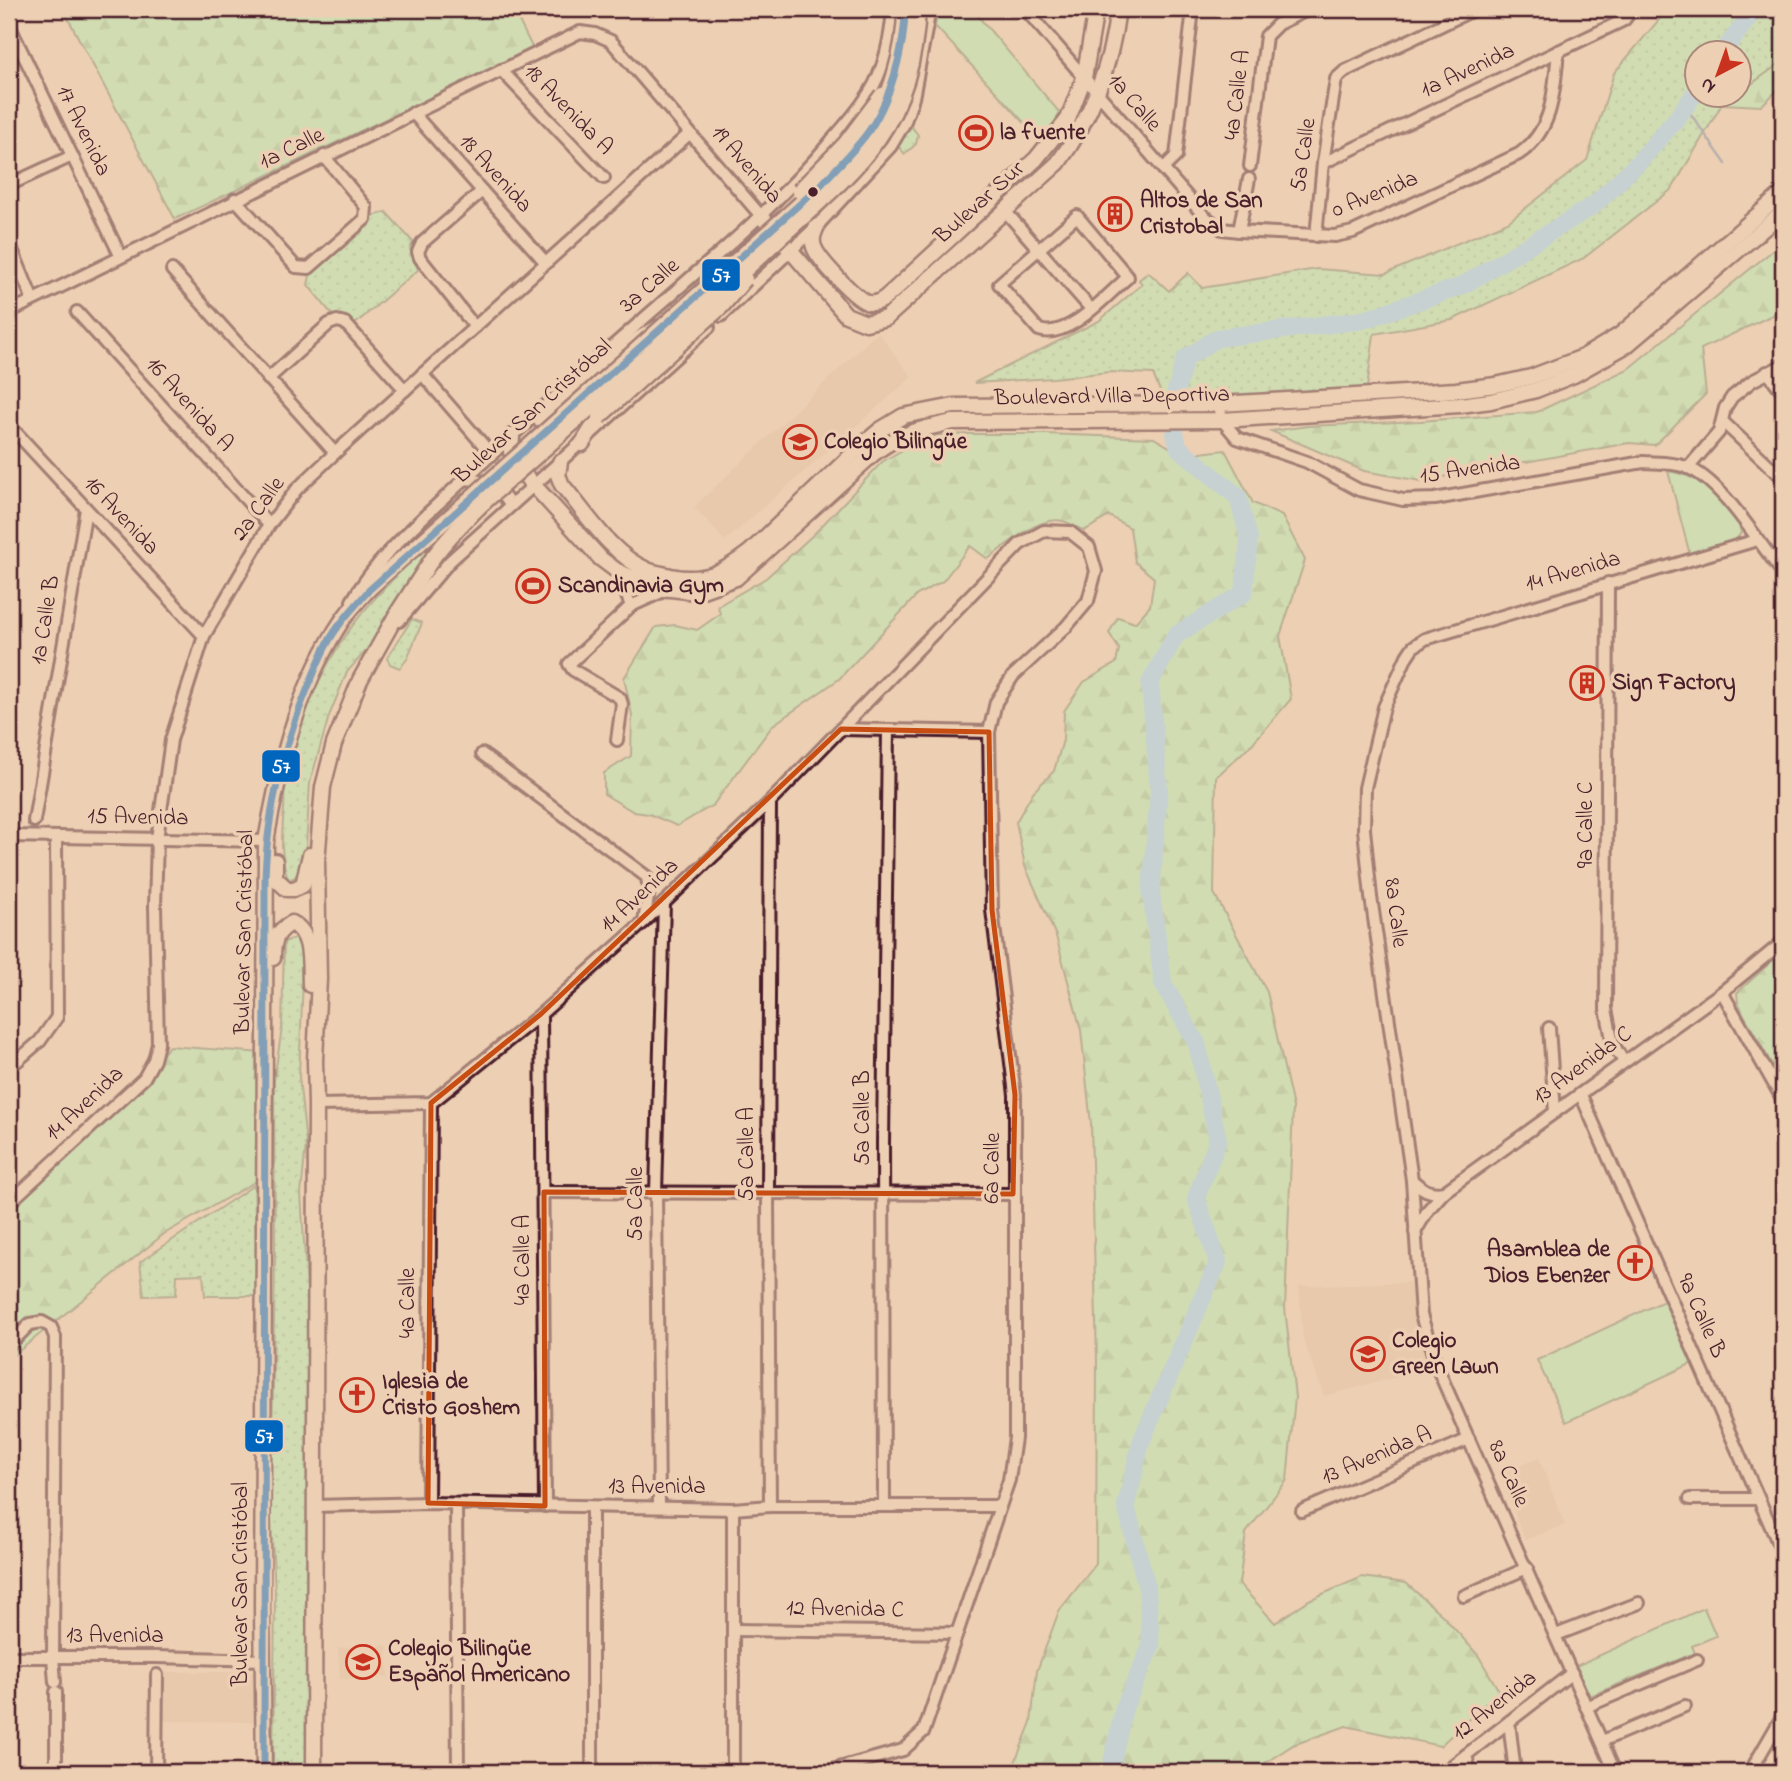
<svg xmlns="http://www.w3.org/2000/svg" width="1792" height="1781" font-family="'Indie Flower',sans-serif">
<defs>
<pattern id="forest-firs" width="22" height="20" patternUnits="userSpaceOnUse" patternTransform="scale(1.75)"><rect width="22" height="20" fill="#afebb1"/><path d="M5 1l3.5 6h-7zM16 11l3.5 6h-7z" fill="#98c998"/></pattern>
<pattern id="park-dots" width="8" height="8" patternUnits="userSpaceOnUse" patternTransform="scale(1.75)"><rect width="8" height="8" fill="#afebb1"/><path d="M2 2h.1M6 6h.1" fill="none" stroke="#98c998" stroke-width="1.8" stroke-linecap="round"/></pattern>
</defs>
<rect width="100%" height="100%" fill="#edcfb3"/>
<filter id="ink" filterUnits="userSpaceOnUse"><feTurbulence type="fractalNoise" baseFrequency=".0143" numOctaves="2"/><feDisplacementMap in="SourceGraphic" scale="14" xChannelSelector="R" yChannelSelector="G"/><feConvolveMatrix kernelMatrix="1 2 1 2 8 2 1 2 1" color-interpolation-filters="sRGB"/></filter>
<g filter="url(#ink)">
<g fill="#e2c1a4">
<polygon points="878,332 912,377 725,541 694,507"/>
<polygon points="1414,1282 1413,1309 1421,1337 1433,1368 1324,1396 1303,1339 1299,1286"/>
<polygon points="1539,1458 1565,1525 1525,1540 1499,1473"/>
<polygon points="387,1645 388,1677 340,1679 338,1648"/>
<polygon points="164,1672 254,1672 254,1722 164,1721"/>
</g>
<g fill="#afebb1" stroke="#7c856e" stroke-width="2">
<polygon points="938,9 972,9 1060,113 1043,143 935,26"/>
<path d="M 1668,471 C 1700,476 1735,500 1741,533 L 1733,543 L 1690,555 Z"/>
<polygon points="1666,1300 1695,1362 1566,1422 1537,1360"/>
<polygon points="1704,1608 1716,1636 1692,1646 1695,1653 1590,1696 1576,1666"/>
</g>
<g fill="url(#forest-firs)" stroke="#7c856e" stroke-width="2">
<polygon points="63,9 516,9 515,13 533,49 175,219"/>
<polygon points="1783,61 1783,85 1761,106 1722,104 1736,95 1740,94 1740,92"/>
<polygon points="1783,242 1783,278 1781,279 1783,283 1783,310 1701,349 1706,394 1655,445 1629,443 1421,481 1364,471 1271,431 1308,426 1420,421 1537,412 1628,369"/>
<path d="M 967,434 L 1045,434 L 1154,438 L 1183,455 L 1225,450 L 1253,503 L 1282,516 L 1305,560 L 1280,636 L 1291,699 L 1252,744 L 1216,777 L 1214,893 L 1267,992 L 1293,1107 L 1285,1308 L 1295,1397 L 1287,1480 L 1246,1533 L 1239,1584 L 1275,1623 L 1309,1600 L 1362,1577 L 1406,1583 L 1443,1616 L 1478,1655 L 1499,1691 L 1440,1746 L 1346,1726 L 1293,1745 L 1251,1772 L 1008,1772 L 1014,1765 L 1031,1722 L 1037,1671 L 1059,1611 L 1096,1564 L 1097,1361 L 1091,1124 L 1081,1030 L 1056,936 L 1025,866 L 1016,822 L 1033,792 L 1054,771 L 1063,740 L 1064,711 L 1084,682 L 1116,663 L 1119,649 L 1109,633 L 1118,617 L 1135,623 L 1150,606 L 1154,578 L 1135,562 L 1130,528 L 1109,516 L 1084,531 C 1078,528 1070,523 1063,521 C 1040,515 1006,545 988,559 L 970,546 L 943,581 L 917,595 L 839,679 L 773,725 L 713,805 L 677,826 L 649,814 L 634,812 L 604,794 L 604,773 L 631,756 L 632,715 L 624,678 L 656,627 L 675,625 L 697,630 L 720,614 L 718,606 L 766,578 L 815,533 L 882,462 L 911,445 L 936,436 Z"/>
<polygon points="1783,951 1783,1084 1743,1013 1738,1002 1737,993"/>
<polygon points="169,1046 265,1053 265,1176 164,1234 9,1359 9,1199 144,1079"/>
</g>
<g fill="url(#park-dots)" stroke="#7c856e" stroke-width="2">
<polygon points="1668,9 1783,9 1783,61 1740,92 1740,52 1698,52 1698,94 1736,95 1722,104 1672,189 1584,258 1452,320 1374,334 1367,388 1199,399 1162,396 1153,374 1110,372 1053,378 974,383 1099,321 1142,284 1139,280 1148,272 1169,291 1188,273 1202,288 1317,269 1385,274 1508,222 1587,160 1614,73"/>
<polygon points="907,125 912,127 918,135 916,144 905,154 896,144"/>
<polygon points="386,212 413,242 410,249 418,270 355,324 334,317 308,285 312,266 370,217"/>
<path d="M 431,543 L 433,546 L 383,632 L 347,672 L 329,716 L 310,783 L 305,864 L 301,872 L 289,881 C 279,856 282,834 284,808 C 285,797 283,786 285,775 C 289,756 296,737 303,719 C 331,642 371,597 431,543 Z"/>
<polygon points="412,619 422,623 407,659 400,668 390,664 387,658"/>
<polygon points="297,937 304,953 299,1077 306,1144 301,1194 313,1386 310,1772 273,1772 275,1592 271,1518 275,1255 274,1080 282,1028 284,942"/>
<polygon points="254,1185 258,1296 205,1296 203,1274 177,1275 176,1295 144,1296 140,1262"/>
</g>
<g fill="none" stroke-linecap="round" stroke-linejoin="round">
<polyline stroke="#798ba7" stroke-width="2.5" points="1685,106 1726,164"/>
<g stroke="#99d3f9" stroke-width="18">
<polyline points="1723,52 1755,9"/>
<polyline points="1174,398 1185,359 1217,338 1363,320 1462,286 1594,205 1638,163 1677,118 1698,89"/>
<polyline points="1110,1772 1124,1708 1151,1646 1147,1588 1126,1506 1141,1442 1218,1262 1196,1198 1218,1140 1197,1044 1163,983 1151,892 1159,789 1150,683 1176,635 1244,593 1249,538 1238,497 1179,448 1175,434"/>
</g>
<g stroke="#ccac98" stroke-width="14" stroke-dasharray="14 7" stroke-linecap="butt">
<path d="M 799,191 C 787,210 795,236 806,255"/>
<path d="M 541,421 C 521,444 545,484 561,504"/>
</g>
<g stroke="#4a1f2b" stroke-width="16">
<g id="minor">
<path d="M 1025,9 L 1204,216 L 1222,229 L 1239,231 L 1335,236 L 1353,232 L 1519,154 C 1554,130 1554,90 1558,51"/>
<polyline points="9,25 120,255"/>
<polyline points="501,70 604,178"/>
<polyline points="413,113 546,263"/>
<polyline points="1323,163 1624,20 1632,9"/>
<polyline points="1250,166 1266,36 1278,24 1309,9"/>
<polyline points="1163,169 1176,156 1193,9"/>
<polyline points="9,185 72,156"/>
<polyline points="235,199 296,267 309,268 365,219 366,207 324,156"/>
<polyline points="1006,212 1091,309"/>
<path d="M 1077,216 L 1128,277 C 1107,295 1068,340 1039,330 L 999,284 Z"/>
<polyline points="1239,231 1249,179"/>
<polyline points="1316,236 1323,163 1336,79 1345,71 1475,9"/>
<polyline points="9,242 32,298"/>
<polyline points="172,270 335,453"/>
<polyline points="9,312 580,32 595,34 611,41 761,216"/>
<polyline points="77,312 269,525"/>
<polyline points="721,316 817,226 891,146 904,124 913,98 930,9"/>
<polyline points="475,327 420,258 418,252 422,243 482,191"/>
<polyline points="1767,372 1783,392"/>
<polyline points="422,374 492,455"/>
<polyline points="268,379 329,324 337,321 345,323 405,390"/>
<path d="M 1219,404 L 1222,420 L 1237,438 L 1307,462 L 1359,490 L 1403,500 L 1435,499 L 1643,462 C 1657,463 1672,462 1686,467 C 1721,479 1759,544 1783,573"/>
<polyline points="1723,422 1776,472"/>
<polyline points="9,425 204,636"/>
<polyline points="1688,468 1719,432 1725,408 1732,397 1752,381 1783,365"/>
<path d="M 465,479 C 486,480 499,487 510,505"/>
<polyline points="617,571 631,606"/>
<polyline points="1608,583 1606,1009 1613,1044 1624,1062"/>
<path d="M 352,601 C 377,557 418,523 455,488 C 533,415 615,344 696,273 C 745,232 791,189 832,140 C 847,123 863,105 874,85 C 886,62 891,35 893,9"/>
<polyline points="399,621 450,561 709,327"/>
<polyline points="841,729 989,732"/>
<polyline points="617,740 622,704 620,698 573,670 569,664 631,606 666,590"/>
<polyline points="482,754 647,877 649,891 644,922"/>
<polyline points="770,802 768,1193 770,1506"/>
<polyline points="34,821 86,509"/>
<polyline points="9,836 266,841"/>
<polyline points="1722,992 1783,1100"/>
<polyline points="541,1014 545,1506"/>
<polyline points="1549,1028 1555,1112"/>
<polyline points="9,1068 40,1041 57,1017 56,838"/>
<polyline points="1581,1095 1783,1554"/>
<polyline points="316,1105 431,1103 541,1014 644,922 770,802 1020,544 1044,531 1070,532 1089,547 1096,571 1088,601 1066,627 1013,676 996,702 989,732 992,910 1015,1095 1015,1438 1009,1480 924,1731 903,1750 825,1772"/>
<path d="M 1412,1180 C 1422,1189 1430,1195 1444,1192"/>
<polyline points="544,1192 1013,1194"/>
<polyline points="9,1203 144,1078 154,1060 158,1044 155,906 157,839 171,740 204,636 269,525 297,489 335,453 689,134"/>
<polyline points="1415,1232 1428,1210 1444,1192 1722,992 1783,942"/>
<polyline points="9,1345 30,1324 42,1322 51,1327 55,1337 53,1657 55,1682"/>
<polyline points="1690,1499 1758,1499"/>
<polyline points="428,1503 431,1103"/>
<polyline points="456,1504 458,1772"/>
<polyline points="315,1506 428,1503 733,1509 770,1506 999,1506"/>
<polyline points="659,1506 656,1193 664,903"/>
<polyline points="884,1506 883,1143 888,730"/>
<polyline points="592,1508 592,1772"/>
<polyline points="1302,1511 1469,1439"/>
<polyline points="1464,1596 1527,1568"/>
<polyline points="733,1630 956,1633"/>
<polyline points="1556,1635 1639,1603"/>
<polyline points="9,1657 156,1657 263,1660"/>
<polyline points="1586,1707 1697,1660"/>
<polyline points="1509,1722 1515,1772"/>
<polyline points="1602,1741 1685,1706"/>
<polyline points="1466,1755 1470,1772"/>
<polyline points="56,1772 56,1692"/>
<polyline points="156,1772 157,1675"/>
<polyline points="733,1772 733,1509"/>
<polyline points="1444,1772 1572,1673"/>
<polyline points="1615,1772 1437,1367 1421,1315 1412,1180 1371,897 1364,829 1365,788 1384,707 1407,656 1413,647 1425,639 1757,540"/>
<polyline points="1750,1772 1783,1715"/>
</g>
</g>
<g stroke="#4a1f2b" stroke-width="19">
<g id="major">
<path d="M 761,216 L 846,315 L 866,323 L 886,318 L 1058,163 C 1092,117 1111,65 1118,9"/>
<path d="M 817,226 C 814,233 811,239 814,247 C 818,259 857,301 869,303 C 879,305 886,297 893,291 L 1036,159 L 1068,119 L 1084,78 L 1096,9"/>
<polyline points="541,421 619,351 657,328"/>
<path d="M 512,436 L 511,452 L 518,468 L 601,559 L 617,571 L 653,587 L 697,592 L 736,578 L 873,454 C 900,433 920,429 953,422 L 1222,420 L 1460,405 L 1491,401 L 1536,390 L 1574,375 L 1627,345 L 1783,212"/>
<polyline points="582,444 599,417"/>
<path d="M 560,462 L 558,475 L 562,485 C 586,513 611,554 645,569 C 653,573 663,574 671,576 C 705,583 724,572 750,552 L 861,446 L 880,430 L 903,416 L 954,406 L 1219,404 L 1456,390 L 1496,385 L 1531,377 L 1583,357 L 1620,335 L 1783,193"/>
<polyline points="275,861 275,878 287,889 294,889 303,885 310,855"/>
<path d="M 273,958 C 273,941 276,931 292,923 C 313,934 309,964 310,985"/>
<path d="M 264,1772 L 262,1607 L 266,841 C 279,768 296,694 336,630 C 355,598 389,569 417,546"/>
<polyline points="314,1772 316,1105 315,1060 319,979 317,862 323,787 334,744 360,680 398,612 434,556"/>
</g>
</g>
<use href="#minor" stroke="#edcfb3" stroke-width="10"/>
<use href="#major" stroke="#edcfb3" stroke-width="14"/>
<g stroke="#4a1f2b" stroke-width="19" stroke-linecap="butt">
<g id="major-bridge">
<polyline points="799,191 845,144 882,95"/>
<polyline points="599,417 722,306 745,279"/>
<path d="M 417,546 L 822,184 C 836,168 852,153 865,136 C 890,104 905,48 905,9"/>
<path d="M 434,556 C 467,513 512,478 552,442 C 628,373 706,307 781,237 C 815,206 852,176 878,139 C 905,101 916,54 918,9"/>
</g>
</g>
<use href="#major-bridge" stroke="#edcfb3" stroke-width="14"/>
<g stroke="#edcfb3" stroke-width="12">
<path id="bus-1" d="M 264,1772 L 265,878 C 267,810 283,747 309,685 C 317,666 325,644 338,627 C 347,614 359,602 369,590 L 822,184 C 836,168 852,153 865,136 C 890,104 905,48 905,9"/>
</g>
<use href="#bus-1" stroke="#0065bd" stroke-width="7"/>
</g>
</g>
<path d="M0 0H1792V1781H0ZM 841,729 L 989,732 L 992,910 L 1015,1095 L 1013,1194 L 544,1192 L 545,1506 L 428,1503 L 431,1103 L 541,1014 Z" fill="#edcfb3" fill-opacity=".55" fill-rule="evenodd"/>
<path fill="none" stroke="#c84d12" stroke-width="5" stroke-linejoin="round" d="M 841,729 L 989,732 L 992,910 L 1015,1095 L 1013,1194 L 544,1192 L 545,1506 L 428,1503 L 431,1103 L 541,1014 Z"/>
<defs>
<g id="stadium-ring" transform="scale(1.75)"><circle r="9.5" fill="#edcfb3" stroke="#c8321e" stroke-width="1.5"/><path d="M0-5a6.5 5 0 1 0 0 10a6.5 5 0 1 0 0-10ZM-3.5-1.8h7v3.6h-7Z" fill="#c8321e"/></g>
<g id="building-ring" transform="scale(1.75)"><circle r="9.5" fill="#edcfb3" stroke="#c8321e" stroke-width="1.5"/><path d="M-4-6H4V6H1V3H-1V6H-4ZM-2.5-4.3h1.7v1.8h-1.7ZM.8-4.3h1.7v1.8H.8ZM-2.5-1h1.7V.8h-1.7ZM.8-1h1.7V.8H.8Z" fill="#c8321e"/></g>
<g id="school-ring" transform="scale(1.75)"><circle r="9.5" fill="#edcfb3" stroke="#c8321e" stroke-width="1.5"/><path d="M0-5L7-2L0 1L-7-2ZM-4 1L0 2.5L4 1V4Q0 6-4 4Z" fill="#c8321e"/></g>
<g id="church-ring" transform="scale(1.75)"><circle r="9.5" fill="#edcfb3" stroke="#c8321e" stroke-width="1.5"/><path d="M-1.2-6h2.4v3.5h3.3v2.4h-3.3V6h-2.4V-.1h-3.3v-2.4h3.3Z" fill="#c8321e"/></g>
</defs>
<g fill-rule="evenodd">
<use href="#stadium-ring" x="976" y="133"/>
<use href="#building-ring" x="1115" y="214"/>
<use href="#school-ring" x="800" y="442"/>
<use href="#stadium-ring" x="533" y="586"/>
<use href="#building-ring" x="1587" y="683"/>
<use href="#church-ring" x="1635" y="1263"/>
<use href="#school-ring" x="1368" y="1354"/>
<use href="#church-ring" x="357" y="1395"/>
<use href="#school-ring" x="363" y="1662"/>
</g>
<circle fill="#4a1f2b" stroke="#edcfb3" stroke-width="2.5" cx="813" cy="192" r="6"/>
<g text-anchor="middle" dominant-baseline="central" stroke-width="7" stroke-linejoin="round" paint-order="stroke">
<g font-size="23" fill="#4a1f2b" stroke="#edcfb3">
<text transform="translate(1468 71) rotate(-25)">1a Avenida</text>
<text transform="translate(1238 95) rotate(-83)">4a Calle A</text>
<text transform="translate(1134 103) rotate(49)">1a Calle</text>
<text transform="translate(568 110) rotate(46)">18 Avenida A</text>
<text transform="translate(83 131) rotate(64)">17 Avenida</text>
<text transform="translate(292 149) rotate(-26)">1a Calle</text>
<text transform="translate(1304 155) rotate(-82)">5a Calle</text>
<text transform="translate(746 165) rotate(49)">19 Avenida</text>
<text transform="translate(495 174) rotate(48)">18 Avenida</text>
<text transform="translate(1375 195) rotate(-22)">0 Avenida</text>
<text transform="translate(980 203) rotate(-42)">Bulevar Sur</text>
<text transform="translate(650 286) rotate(-41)">3a Calle</text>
<text transform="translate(1112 397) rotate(-1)">Boulevard Villa Deportiva</text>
<text transform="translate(189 405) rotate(48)">16 Avenida A</text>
<text transform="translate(533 412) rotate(-42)">Bulevar San Cristóbal</text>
<text transform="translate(1470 470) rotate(-8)">15 Avenida</text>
<text transform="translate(259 509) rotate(-54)">2a Calle</text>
<text transform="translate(121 516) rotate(47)">16 Avenida</text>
<text transform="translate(1573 572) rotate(-16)">14 Avenida</text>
<text transform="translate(46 620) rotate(-81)">1a Calle B</text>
<text transform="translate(138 818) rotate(1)">15 Avenida</text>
<text transform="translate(1586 825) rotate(-90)">9a Calle C</text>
<text transform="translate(640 896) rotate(-43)">14 Avenida</text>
<text transform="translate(1395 913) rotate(83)">8a Calle</text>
<text transform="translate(245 932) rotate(-89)">Bulevar San Cristóbal</text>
<text transform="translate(1583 1066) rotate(-36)">13 Avenida C</text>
<text transform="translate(85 1104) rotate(-43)">14 Avenida</text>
<text transform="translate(863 1118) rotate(-90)">5a Calle B</text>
<text transform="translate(747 1154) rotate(-90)">5a Calle A</text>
<text transform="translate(993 1168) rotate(-89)">6a Calle</text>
<text transform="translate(636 1204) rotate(-90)">5a Calle</text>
<text transform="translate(523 1260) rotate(-90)">4a Calle A</text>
<text transform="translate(408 1303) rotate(-90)">4a Calle</text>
<text transform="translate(1701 1316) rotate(66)">9a Calle B</text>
<text transform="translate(1377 1456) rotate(-23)">13 Avenida A</text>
<text transform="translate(1508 1474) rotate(66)">8a Calle</text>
<text x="657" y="1487">13 Avenida</text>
<text transform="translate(241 1584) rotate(-90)">Bulevar San Cristóbal</text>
<text transform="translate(845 1610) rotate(1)">12 Avenida C</text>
<text x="115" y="1636">13 Avenida</text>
<text transform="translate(1495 1706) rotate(-38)">12 Avenida</text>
</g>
<g font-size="23" font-weight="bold" fill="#4a1f2b" stroke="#edcfb3" text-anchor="start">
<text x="1000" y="133">la fuente</text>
<text x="1140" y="201">Altos de San<tspan x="1140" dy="26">Cristobal</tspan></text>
<text x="824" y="442">Colegio Bilingüe</text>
<text x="558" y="586">Scandinavia Gym</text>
<text x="1612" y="683">Sign Factory</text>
<text x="1610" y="1250" text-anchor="end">Asamblea de<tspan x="1610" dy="26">Dios Ebenzer</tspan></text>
<text x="1392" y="1341">Colegio<tspan x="1392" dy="26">Green Lawn</tspan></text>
<text x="382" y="1382">Iglesia de<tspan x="382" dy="26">Cristo Goshem</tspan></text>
<text x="388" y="1649">Colegio Bilingüe<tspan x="388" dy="26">Español Americano</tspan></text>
</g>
</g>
<g stroke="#edcfb3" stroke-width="2.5">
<rect x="701" y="258" width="40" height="34" rx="7" fill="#0065bd"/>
<rect x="261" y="749" width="40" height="34" rx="7" fill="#0065bd"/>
<rect x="244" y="1419" width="40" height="34" rx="7" fill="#0065bd"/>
</g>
<g font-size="19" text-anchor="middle" font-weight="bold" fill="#fff">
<text x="721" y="282">57</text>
<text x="281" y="773">57</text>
<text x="264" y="1443">57</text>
</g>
<rect width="1792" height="1781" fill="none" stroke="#edcfb3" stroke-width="35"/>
<rect x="18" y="18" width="1757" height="1746" fill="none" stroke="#4a1f2b" stroke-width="2.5" filter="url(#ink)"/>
<g transform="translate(1718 74) rotate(221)"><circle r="33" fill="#edcfb3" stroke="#ac897d" stroke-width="2"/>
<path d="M0-5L12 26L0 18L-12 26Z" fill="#c8321e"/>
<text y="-10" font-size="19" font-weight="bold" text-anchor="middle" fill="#4a1f2b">N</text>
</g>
</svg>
